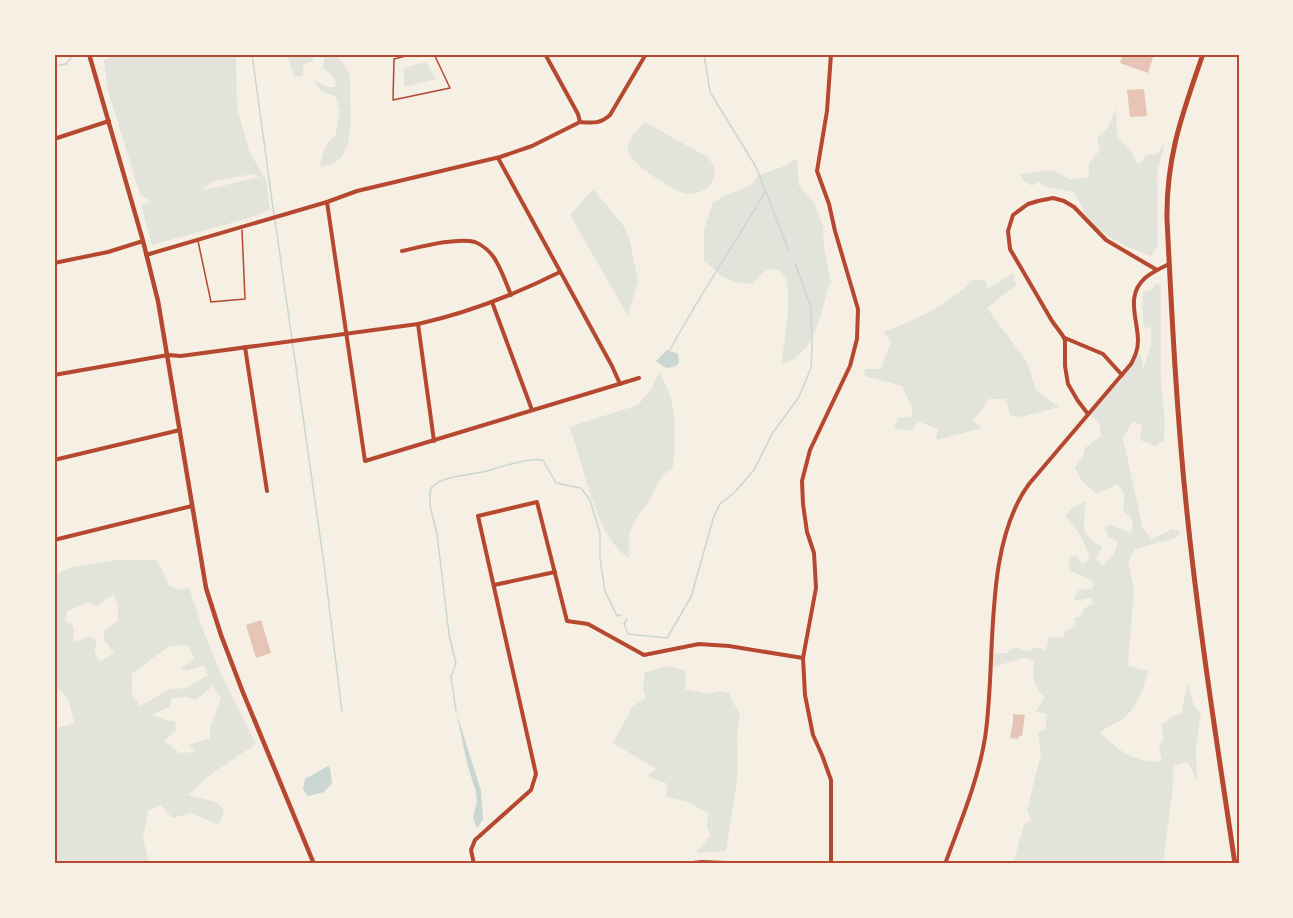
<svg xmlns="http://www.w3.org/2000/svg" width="1293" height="918" font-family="Cabin,sans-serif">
<rect width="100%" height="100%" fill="#f6efe4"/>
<g fill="#e2e4dc" fill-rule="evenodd">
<path d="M 114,54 L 236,54 L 237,107 L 249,151 L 266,180 L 270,210 L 249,218 L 152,245 L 141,205 L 151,202 L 140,194 L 108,91 L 104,61 ZM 253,174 L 259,177 L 200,191 L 214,181 Z"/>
<polygon points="287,54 313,54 313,61 303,65 303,76 294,76"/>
<path d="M 321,54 L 336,54 C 340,60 347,67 349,74 C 351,81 350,90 350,97 C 351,120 355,167 320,166 C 323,155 324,142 335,137 L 340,110 L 335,96 C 323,93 319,91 313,79 L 328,87 L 336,87 C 336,77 331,73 323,69 L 324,58 Z"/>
<polygon points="426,62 436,79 404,87 404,68"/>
<path d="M 1116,108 L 1117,136 L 1131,151 L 1137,163 L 1142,162 L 1146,155 L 1157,154 L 1165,143 L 1157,172 L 1158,245 L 1151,256 C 1133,250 1102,236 1090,221 C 1084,213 1080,201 1074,192 L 1046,187 L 1038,182 L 1032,186 L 1022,179 L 1020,174 L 1053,170 L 1071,180 L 1089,177 L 1089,163 L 1100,150 L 1097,138 L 1108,128 Z"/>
<path d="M 645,122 L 707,157 L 714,165 C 714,170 715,176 713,180 C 710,192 691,196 681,192 C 668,187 637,167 630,155 C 629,152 628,149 627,146 L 634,133 Z"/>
<path d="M 797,158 L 799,186 L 814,202 L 823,226 L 824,247 L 831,284 L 828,287 C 821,315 814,357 781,364 C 783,347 799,274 776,269 C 765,267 759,277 753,284 L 736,282 L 723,277 L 704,261 L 704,229 L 713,203 L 727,194 L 743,189 L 752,184 L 759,175 L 785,166 Z"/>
<polygon points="593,189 623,225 630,242 638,280 628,316 570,215"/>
<path d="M 1013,273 L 1016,285 L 987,308 L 1027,362 L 1036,390 L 1059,407 L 1022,417 L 1010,415 L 1006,399 L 989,399 L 973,421 L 982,428 L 936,440 L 938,429 L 919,422 L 914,426 L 913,431 L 894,428 L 898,418 L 912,416 L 912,408 L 902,386 L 865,376 L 864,369 L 881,369 L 891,341 L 883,332 C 916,320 948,305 973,280 L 986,280 L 987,289 Z"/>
<path d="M 1155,283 L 1161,285 L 1161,380 L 1165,423 L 1164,441 L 1155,446 L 1140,440 L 1142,425 L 1132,422 L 1123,438 L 1143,529 L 1152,539 L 1172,529 L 1181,532 L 1176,538 L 1135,549 L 1128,562 L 1134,589 L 1128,666 L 1148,671 C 1144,687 1136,711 1121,720 C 1114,725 1106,726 1101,733 C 1118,751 1136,764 1162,761 L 1159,745 L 1164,739 L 1161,725 L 1173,716 L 1182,713 L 1185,693 L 1188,684 L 1194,706 L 1201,713 L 1196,745 L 1197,780 L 1187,762 L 1173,765 L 1173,786 L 1163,864 L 1013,864 L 1024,824 L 1031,820 L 1027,811 L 1041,753 L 1038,734 L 1046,728 L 1046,714 L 1035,712 L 1045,697 C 1032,687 1033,675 1034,661 L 1024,658 L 993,667 L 994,653 L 1007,653 L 1014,647 L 1028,651 L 1038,647 L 1046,650 L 1049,637 L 1063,638 L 1066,630 L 1076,626 L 1074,618 L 1081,616 L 1083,609 L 1094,603 L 1090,598 L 1076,601 L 1074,597 L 1079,590 L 1092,589 L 1094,582 L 1069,570 L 1069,557 L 1077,556 L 1082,564 L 1089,560 C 1088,546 1076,526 1065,516 L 1075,506 L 1085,502 L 1084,531 L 1093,541 L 1102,547 L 1096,560 L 1103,565 L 1114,554 L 1118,542 L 1109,537 L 1105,530 L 1109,524 L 1131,533 L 1133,520 L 1123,510 L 1125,495 L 1117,484 L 1097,494 L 1082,481 L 1075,467 L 1083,457 L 1085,448 L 1101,436 L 1099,422 L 1089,415 L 1114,384 L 1120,381 C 1123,367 1128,361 1141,354 L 1143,370 L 1151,345 L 1151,328 L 1144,327 L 1142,308 L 1143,292 L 1153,289 Z"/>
<path d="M 659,373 C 678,400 676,435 673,467 L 662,476 L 647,504 L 635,520 L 629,534 L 629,558 C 594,537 585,464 569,427 L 638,405 L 651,389 Z"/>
<path d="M 117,560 L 156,560 L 164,573 L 169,586 L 179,590 L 189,587 L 203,630 L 221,674 L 256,744 L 211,774 L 188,795 L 216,802 L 224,810 L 219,825 L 191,813 L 172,818 L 161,805 L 148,811 L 143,838 L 149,864 L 54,864 L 54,729 L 74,723 L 68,699 L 54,683 L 54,575 L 72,567 ZM 114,594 L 118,606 L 118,621 L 104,631 L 104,640 L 114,653 L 100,662 L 94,651 L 97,642 L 90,636 L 73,642 L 74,627 L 65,621 L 67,611 L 89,602 L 97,606 ZM 188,645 L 194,658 L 181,669 L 186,671 L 204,665 L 208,675 L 186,688 L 170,689 L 140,706 L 132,693 L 132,674 L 169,646 ZM 213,686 L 221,698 L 210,728 L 210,738 L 190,744 L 194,752 L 180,753 L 164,741 L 176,731 L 175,721 L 165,720 L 152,715 L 170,706 L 172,698 L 186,697 L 195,700 Z"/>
<polygon points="668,666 686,671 685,689 707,694 722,691 729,693 740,716 737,735 738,774 726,851 696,853 711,835 707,828 708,813 688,802 665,797 668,784 646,776 656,769 613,743 633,706 646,698 643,687 645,672"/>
</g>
<g fill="#c9d6d2">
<path d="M 667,350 L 678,354 L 679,363 C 670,371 664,368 656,361 Z"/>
<polygon points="456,711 481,791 483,819 477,828 473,818 477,801 476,792 467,763"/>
<polygon points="328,766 330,768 332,783 324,792 308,796 303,789 305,779"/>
</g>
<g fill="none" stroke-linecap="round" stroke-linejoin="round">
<g stroke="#c9d6d2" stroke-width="1.5">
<polyline points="252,54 274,215"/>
<polyline points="704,54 710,92 756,167 789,251"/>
<polyline points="54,66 66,64 74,54"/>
<polyline points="275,220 324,564 342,712"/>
<path d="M 670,350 C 699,296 734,245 765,192"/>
<polyline points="627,619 624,624 628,634 667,638 691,597 714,516 720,504 735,492 754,470 772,434 799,397 811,368 812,350 811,307 795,263"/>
<path d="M 456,711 L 451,676 L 456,664 L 449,634 L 437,534 L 430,506 L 430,490 C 433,485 436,483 441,481 C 456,474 472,475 487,471 C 500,467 531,457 543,460 L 556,483 L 581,488 L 590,500 L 600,533 L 600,559 L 605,591 L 617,616 L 621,615"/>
</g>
</g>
<g fill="#e6c5b7">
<polygon points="1123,54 1154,54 1148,73 1120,63"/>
<polygon points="1144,89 1147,116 1130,117 1127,90"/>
<polygon points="261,620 271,653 256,658 246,625"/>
<polygon points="1013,714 1025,715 1022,736 1019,736 1018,739 1010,738 1013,721"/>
</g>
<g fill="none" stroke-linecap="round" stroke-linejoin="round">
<g stroke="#b5482f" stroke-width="1.5">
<polyline points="413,54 394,59 393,100 450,88 434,54"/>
<polyline points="198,241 211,302 245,299 242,230"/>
</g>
<g stroke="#b5482f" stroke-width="4">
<polyline points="545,54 578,114 580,122"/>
<polyline points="831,54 827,111 817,171 829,204 835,231 858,309 857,339 850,366 810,450 802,481 803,504 807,532 814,553 816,588 803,658 805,695 813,735 822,755 831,780 831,864"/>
<path d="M 580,122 C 593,123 600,124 610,115 L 646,54"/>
<polyline points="54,139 109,121"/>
<polyline points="498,158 612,366 620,384"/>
<polyline points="327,202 365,461 639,378"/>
<path d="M 402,251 C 420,247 458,237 475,242 C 483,245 492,253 496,261 C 502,271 506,283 511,295"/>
<polyline points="146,255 327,202 357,191 500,157 532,146 580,122"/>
<polyline points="54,263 108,252 143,241"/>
<polyline points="492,302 532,410"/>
<polyline points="418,324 434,441"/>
<polyline points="1065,338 1103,354 1122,375"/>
<polyline points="245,347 267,491"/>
<path d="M 54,375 L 168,355 L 181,356 L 418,324 C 467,313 514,295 560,272"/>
<polyline points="1088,414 1078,401 1068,384 1065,366 1065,340 1063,336 1052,321 1010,249 1008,231 1013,215 1028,204 1038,201 1053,198 1064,201 1074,207 1106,240 1157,270"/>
<polyline points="54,460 180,430"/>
<polyline points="54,540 192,506"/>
<polyline points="494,585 555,572"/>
<polyline points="474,864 471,850 475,840 531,790 536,774 478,516 537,502 567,621 588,624 644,655 699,644 729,646 803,658"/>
<polyline points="683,864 702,862 752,864"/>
<path d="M 945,864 C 960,823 978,781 985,738 C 997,662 982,548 1029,484 L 1131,364 C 1135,356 1138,350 1138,341 C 1138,319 1125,296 1145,278 C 1152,272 1161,268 1169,264"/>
</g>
<polyline stroke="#b5482f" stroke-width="4.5" points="89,54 143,241 158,301 206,588 221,635 242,690 314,864"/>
<path stroke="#b5482f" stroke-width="5" d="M 1203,54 C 1183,112 1166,156 1167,219 C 1172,320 1177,421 1188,522 C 1200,636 1218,750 1235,864"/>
</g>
<rect width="1293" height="918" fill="none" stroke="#f6efe4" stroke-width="111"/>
<rect x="56" y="56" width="1182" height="806" fill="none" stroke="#b5482f" stroke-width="2"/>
</svg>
